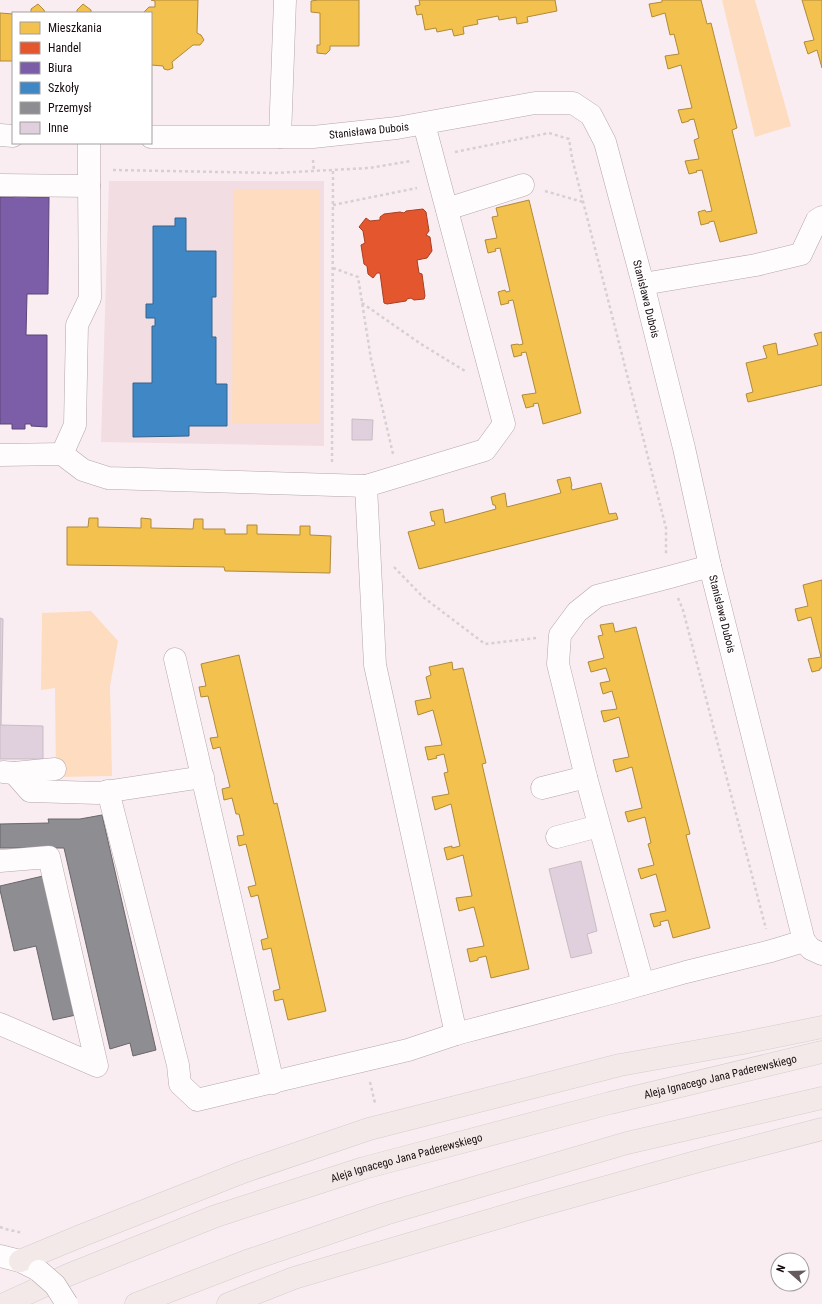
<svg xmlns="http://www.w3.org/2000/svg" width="822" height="1304" font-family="'Roboto Condensed',sans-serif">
<rect width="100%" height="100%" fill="#faedf1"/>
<polygon fill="#f2dde3" points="109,181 324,181 324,446 101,442"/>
<g fill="#fddcc0">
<polygon points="722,0 755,0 791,126 755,137"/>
<polygon points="233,189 320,189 320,424 232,424"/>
<polygon points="91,611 118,641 110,686 112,776 56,777 55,688 41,690 42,613"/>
</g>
<g fill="#f2c14e" stroke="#b08a3b">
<polygon points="151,0 198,0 197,33 201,35 204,40 200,45 193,45 172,62 173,68 168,70 164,69 163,66 151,65 151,13 143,13 149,7 155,7 155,1"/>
<polygon points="318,0 359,0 359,46 330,46 330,50 326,54 317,53 317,45 320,45 320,13 311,12 311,1"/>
<polygon points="419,0 555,0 557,11 527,17 528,22 517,24 516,17 499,20 498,16 477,20 478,24 463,27 464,34 454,36 452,29 437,32 436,28 425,30 422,14 417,15 415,6 420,5"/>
<polygon points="662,0 701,0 707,24 711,23 737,128 732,130 757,233 720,242 714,221 709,222 709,223 701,225 698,212 705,210 706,212 712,211 702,170 696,171 697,172 689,174 685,161 699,159 694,140 699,138 694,119 689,120 689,121 682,123 678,110 692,108 681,65 668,69 665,56 679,54 674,34 670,35 665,13 652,17 649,4 662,2"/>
<polygon points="802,0 822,0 822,68 817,50 808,54 804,42 814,40"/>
<polygon points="38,4 44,10 45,13 48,13 14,13 31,13 31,9"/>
<polygon points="83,4 91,10 91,13 77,13 77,10"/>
<polygon points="0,13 13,14 13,61 0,61"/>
<polygon points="529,200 581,413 543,424 538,403 533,404 534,406 526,408 522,395 536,393 526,352 521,353 522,355 514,357 511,345 518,344 519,345 523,344 513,300 508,301 509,303 501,305 498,292 505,290 506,292 510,291 500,248 495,249 496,251 488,253 485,240 497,238 492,217 498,216 496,208"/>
<polygon points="822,332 822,385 748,402 746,394 753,392 746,363 767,358 763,346 776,343 778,355 818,345 814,334"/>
<polygon points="570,477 572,486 571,486 572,490 601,483 609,514 616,513 618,519 419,569 408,532 435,525 434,521 432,521 430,512 443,509 445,523 496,509 495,505 493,505 491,497 505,493 507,507 561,493 557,480"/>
<polygon points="89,518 98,518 98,527 141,528 141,518 151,519 151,528 193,529 194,519 203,519 203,529 225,529 225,534 247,534 247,525 257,525 257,534 300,535 300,526 310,526 310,535 331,536 330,573 225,571 224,567 67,565 67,527 88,527"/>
<polygon points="822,580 822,668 820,668 820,670 812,672 808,659 821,657 811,617 798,621 795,609 808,606 803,585"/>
<polygon points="613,623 615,632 636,627 690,834 686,835 710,928 673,938 668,920 660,922 661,925 654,927 650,914 666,911 656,874 641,879 638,869 654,865 648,844 651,843 645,817 628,822 625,812 642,808 632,767 616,772 613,760 629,757 619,717 604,722 601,711 617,709 612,691 603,694 600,683 610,681 606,668 591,672 588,662 604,658 598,636 603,635 600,625"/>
<polygon points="239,655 274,804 277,803 326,1011 288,1020 283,999 275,1001 273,991 280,989 271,948 263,950 261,940 268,938 258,895 251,897 248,887 256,885 246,844 239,846 237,836 244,835 239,814 236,814 232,798 224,800 222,789 230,787 220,747 213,749 210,738 218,737 208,696 201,697 199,687 206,686 201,664"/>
<polygon points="452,662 453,670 463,668 486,763 482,764 529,969 491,978 486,956 478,958 478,960 470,962 467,949 484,946 474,907 459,911 456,898 472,896 463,855 447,860 444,848 452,846 452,848 460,846 451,804 435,810 432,797 449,794 444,773 448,772 444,754 436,756 437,758 428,760 425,747 442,745 433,710 418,715 415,701 431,698 426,677 431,675 429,667"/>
</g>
<polygon fill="#e4572e" stroke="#a64024" points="423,209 426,212 429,231 426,235 430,237 432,251 427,258 417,260 419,273 422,274 425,296 424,299 414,300 411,298 407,299 406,301 387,304 384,303 380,273 377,273 373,278 368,274 367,266 364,264 361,245 365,243 363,231 359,227 366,218 370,221 380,220 380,217 384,214 400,212 404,213 406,211"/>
<polygon fill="#7b5ea7" stroke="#5d4579" points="14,195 28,195 27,197 49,197 48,294 27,294 26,335 47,335 47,427 31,426 31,424 25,424 25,429 12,429 12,424 0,424 0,197 14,197"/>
<polygon fill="#3f88c5" stroke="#33628e" points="175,218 186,218 186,251 216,251 216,297 212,297 212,337 216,337 216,384 227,384 227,426 189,426 189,436 133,437 133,383 152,383 152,326 155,326 155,318 146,318 146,304 153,304 153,226 175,226"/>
<g fill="#8d8d92" stroke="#6a666a">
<polygon points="102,815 156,1050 133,1056 130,1043 110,1049 64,848 0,848 0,824 49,823 48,819 80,819"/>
<polygon points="43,876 76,1015 53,1020 36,946 14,951 0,890 0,886"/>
</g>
<g fill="#e0cfdc" stroke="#c8bdc4">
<polygon points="352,419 373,420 372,440 352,440"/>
<polygon points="0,618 3,619 1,725 0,725"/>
<polygon points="0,725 43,726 43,759 0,759"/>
<polygon points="581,861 597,931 587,934 592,953 571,958 549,869"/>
</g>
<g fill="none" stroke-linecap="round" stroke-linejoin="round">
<g stroke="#b3a7ab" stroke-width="23">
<g id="minor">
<polyline points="0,135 13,136"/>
<polyline points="280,137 285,0"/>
<polyline points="0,185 89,186 89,143"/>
<polyline points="447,209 523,185"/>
<polyline points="643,284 756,265 801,254 817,220 822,217"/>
<polyline points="62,454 75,425 77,325 90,298 89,186"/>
<polyline points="0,455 62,454 83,470 108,478 366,486 485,450 504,424 424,124"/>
<polyline points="366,486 375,665 456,1034"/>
<polyline points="175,659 273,1083"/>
<polyline points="3,772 14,773 55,769"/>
<polyline points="14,773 30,791 98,793 203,777"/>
<polyline points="542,788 586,777"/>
<polyline points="108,791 178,1065 180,1084 197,1100 408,1050 456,1034 615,992 686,972 771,951 804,941 710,566 684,448 643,284 605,142 591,115 573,103 535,103 397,128 313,137 151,137"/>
<polyline points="557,837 599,826"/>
<polyline points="0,861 49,857 97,1066 0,1024"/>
<polyline points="804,941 811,949 822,954"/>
<polyline points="643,984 586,777 558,664 560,635 577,612 597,596 670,577 710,566"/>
<polyline points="0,1256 20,1261 36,1269"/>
</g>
</g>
<g stroke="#d4cdcf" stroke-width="23">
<g id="major">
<polyline points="20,1261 83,1235 243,1172 369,1129 620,1065 743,1043 822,1027"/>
<path id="s1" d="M 4,1304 L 68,1275 L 216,1216 L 364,1168 L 610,1103 L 822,1052"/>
<polyline points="136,1304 247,1261 385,1214 627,1143 822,1098"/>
<polyline points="228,1304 294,1278 531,1208 699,1161 822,1129"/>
</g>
</g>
<g stroke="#d5d0d2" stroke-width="2.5" stroke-dasharray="3 3" stroke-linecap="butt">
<polyline points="455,152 549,133 569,139 572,158 666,528 666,555"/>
<polyline points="313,160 314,171"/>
<polyline points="113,170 275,173 369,168 411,161"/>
<polyline points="545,191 583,202"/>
<polyline points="333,205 417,188"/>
<polyline points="333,268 358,277 371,359 393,454"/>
<polyline points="362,303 421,344 465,371"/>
<polyline points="332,462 333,170"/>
<polyline points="394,567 423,597 485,644 536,638"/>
<polyline points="678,598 683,610 766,929"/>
<polyline points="370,1082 375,1103"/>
<polyline points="0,1227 5,1229 23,1233"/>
</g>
<use href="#minor" stroke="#fefcfd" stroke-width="22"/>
<use href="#major" stroke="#f3e9e8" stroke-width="22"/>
<g stroke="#b3a7ab" stroke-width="23" stroke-linecap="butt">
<polyline id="minor-bridge" points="39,1271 55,1285 67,1304"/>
</g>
<use href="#minor-bridge" stroke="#fefcfd" stroke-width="22"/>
</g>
<g text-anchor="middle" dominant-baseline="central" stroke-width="4" stroke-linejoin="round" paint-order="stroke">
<g font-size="11" fill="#170b0e" stroke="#fff">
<text transform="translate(369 131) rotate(-6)">Stanisława Dubois</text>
<text transform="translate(646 299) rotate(76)">Stanisława Dubois</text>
<text transform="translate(722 614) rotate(76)">Stanisława Dubois</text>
<text stroke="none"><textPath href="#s1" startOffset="753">Aleja Ignacego Jana Paderewskiego</textPath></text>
<text stroke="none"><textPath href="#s1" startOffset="429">Aleja Ignacego Jana Paderewskiego</textPath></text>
</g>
</g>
<rect x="12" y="12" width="140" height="132" fill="#ffffff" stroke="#a29d9f"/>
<rect x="20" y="22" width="20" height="12" fill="#f2c14e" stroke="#a29d9f"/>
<text x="48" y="32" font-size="12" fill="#170b0e">Mieszkania</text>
<rect x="20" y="42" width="20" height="12" fill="#e4572e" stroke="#a29d9f"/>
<text x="48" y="52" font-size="12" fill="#170b0e">Handel</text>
<rect x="20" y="62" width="20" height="12" fill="#7b5ea7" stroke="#a29d9f"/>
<text x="48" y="72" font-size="12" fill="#170b0e">Biura</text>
<rect x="20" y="82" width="20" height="12" fill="#3f88c5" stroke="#a29d9f"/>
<text x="48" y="92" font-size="12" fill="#170b0e">Szkoły</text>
<rect x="20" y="102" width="20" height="12" fill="#8d8d92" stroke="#a29d9f"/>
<text x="48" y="112" font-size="12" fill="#170b0e">Przemysł</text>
<rect x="20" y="122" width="20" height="12" fill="#e0cfdc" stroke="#a29d9f"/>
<text x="48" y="132" font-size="12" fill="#170b0e">Inne</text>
<g transform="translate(790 1272) rotate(290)"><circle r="19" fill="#ffffff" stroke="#a29d9f"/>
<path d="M0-3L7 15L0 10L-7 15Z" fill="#665a5d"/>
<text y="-6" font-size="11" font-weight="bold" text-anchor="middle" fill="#170b0e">N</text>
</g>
</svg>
